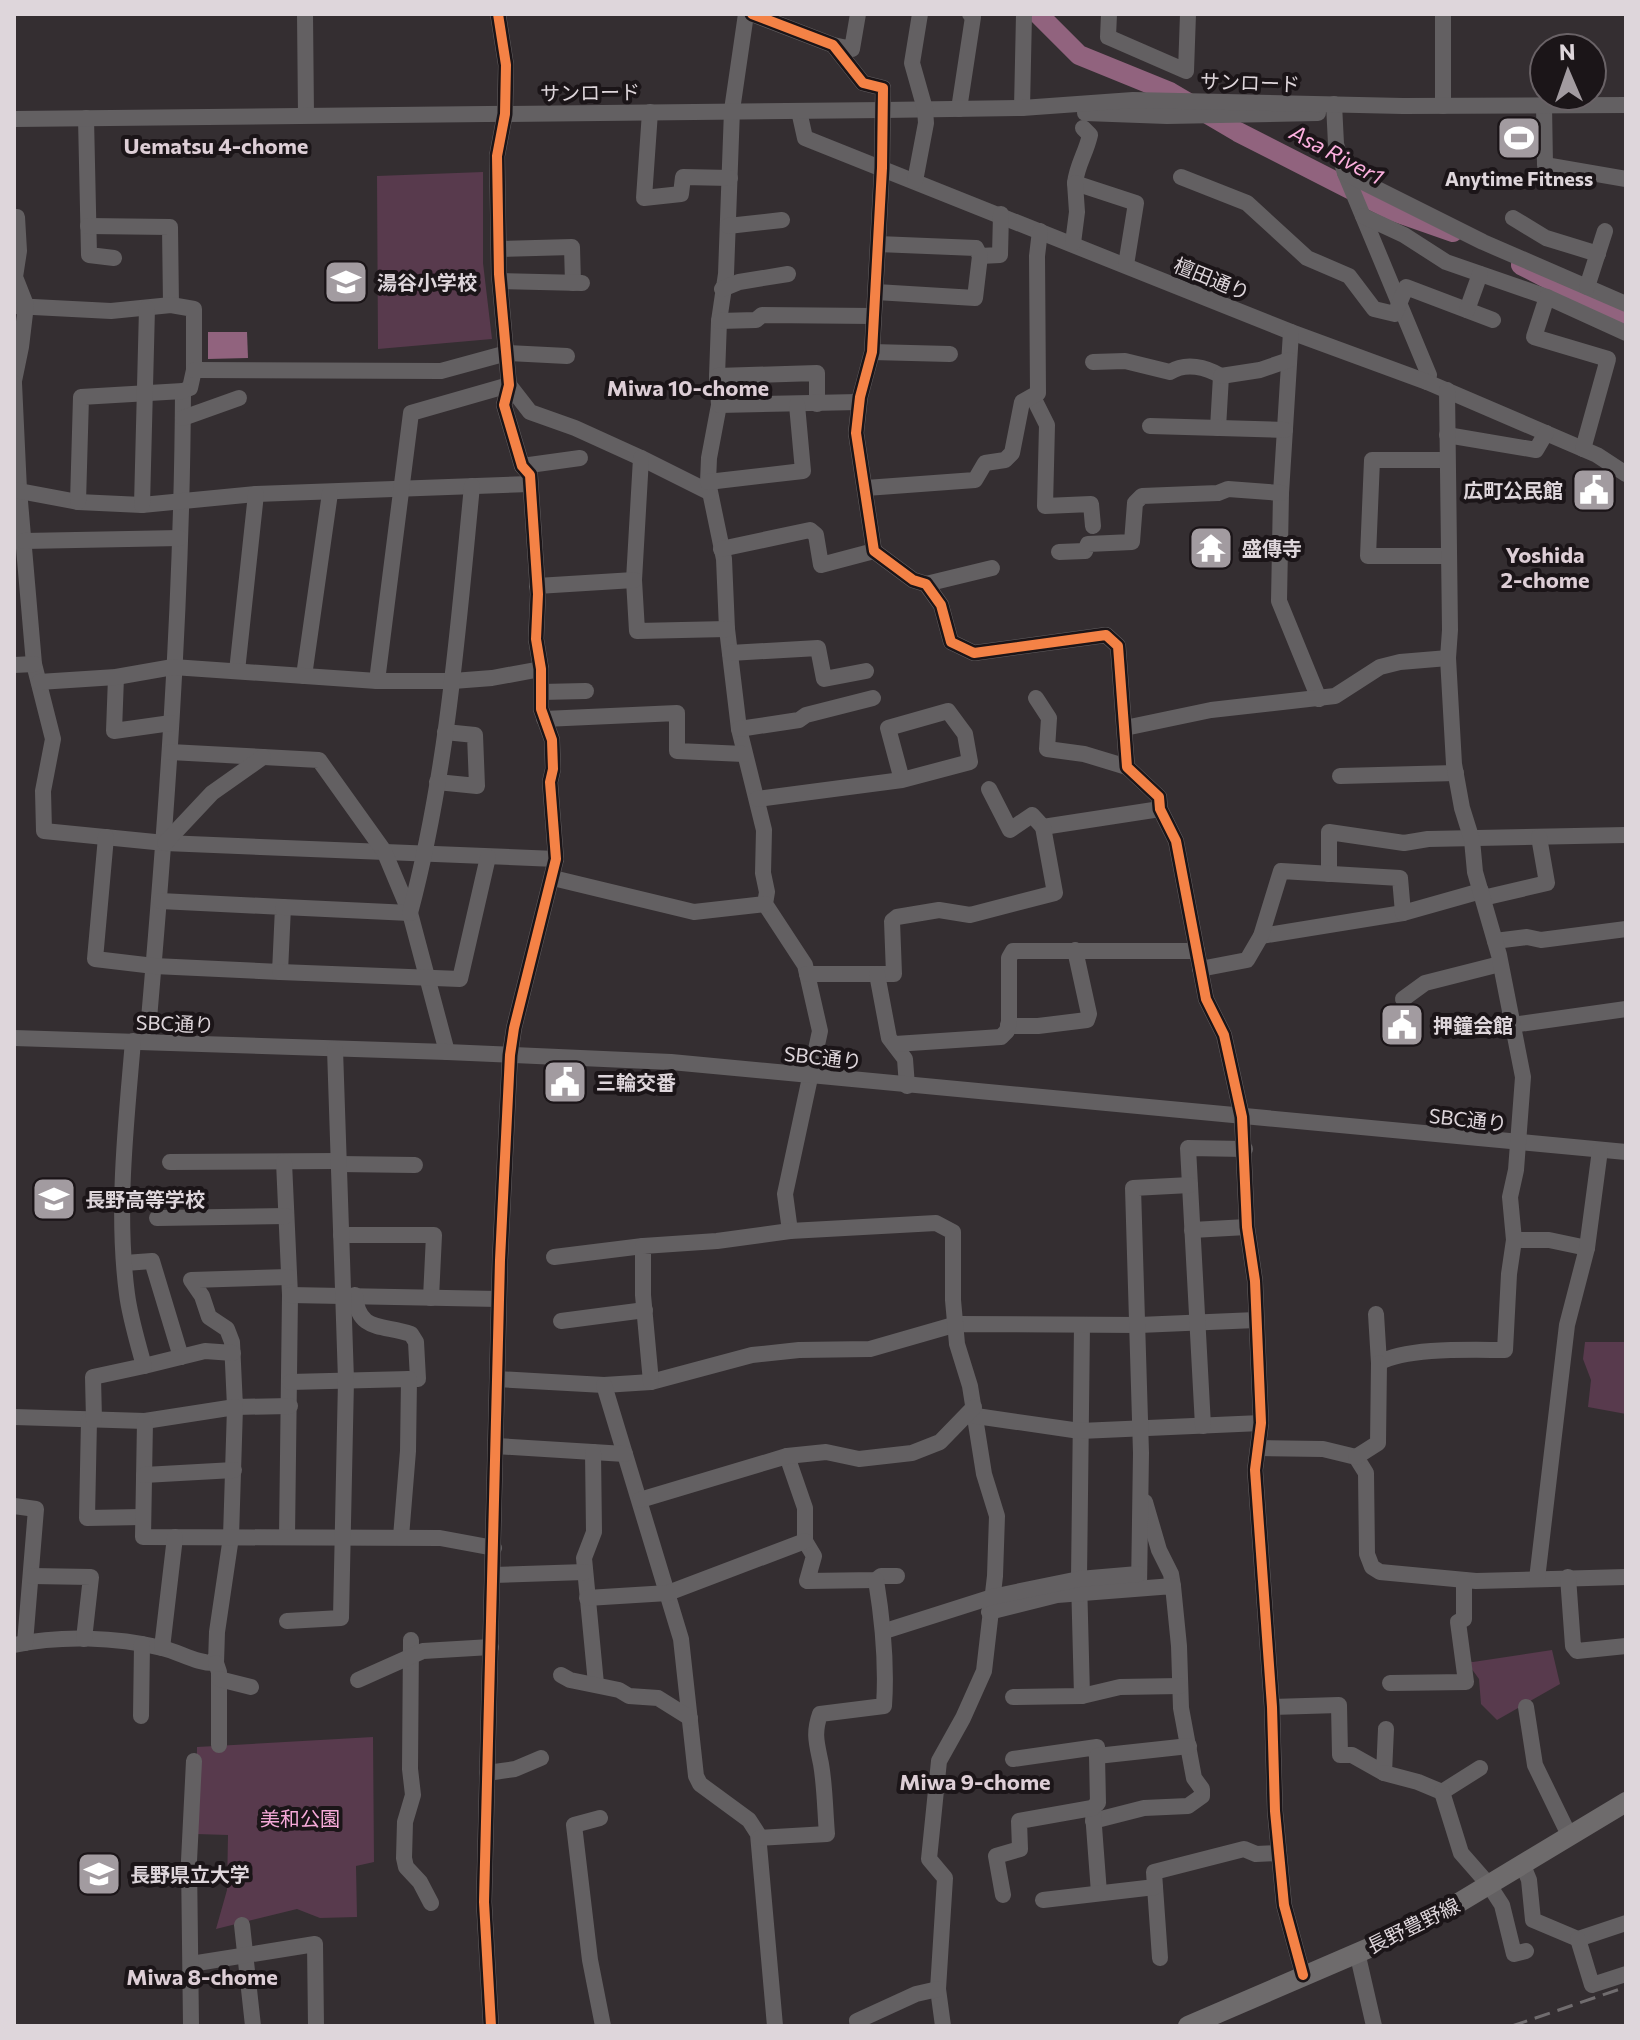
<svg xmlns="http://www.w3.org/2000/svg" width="1640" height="2040" font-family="Commissioner,'Noto Sans JP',sans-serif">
<rect width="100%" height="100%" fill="#342e31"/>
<g fill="#583a4d">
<polygon points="483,172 483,263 492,339 378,349 377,176"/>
<polygon points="1585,1342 1626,1342 1626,1414 1588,1407 1591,1380 1583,1359"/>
<polygon points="1552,1650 1560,1684 1497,1720 1481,1704 1479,1679 1466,1661 1473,1662"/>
<polygon points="373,1737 374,1862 356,1866 357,1917 320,1918 297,1909 216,1929 227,1890 228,1835 196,1834 197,1747"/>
</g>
<polygon fill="#91637e" points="208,332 247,332 248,358 208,359"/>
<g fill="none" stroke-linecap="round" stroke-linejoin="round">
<g stroke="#91637e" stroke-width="20">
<polyline points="1038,14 1079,55 1170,92 1238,132 1393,211 1453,232"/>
<polyline points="1521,265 1626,319"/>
</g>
<g stroke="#636062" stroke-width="16">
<polyline points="305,14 306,115"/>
<polyline points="746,14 732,110 726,274 719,321 717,376 719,405 709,458 708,482 724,559 727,629 739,729 764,830 763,873 767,892 765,904 805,965 820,1031 785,1194 790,1231"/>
<polyline points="752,14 833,45 863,83 883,88 882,168 872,352 860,397 856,433 874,551 913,580 926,584 941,605 951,642 974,653 1106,635 1118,646 1127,767 1159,797 1160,809 1176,841 1206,999 1224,1035 1242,1117 1247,1227 1255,1281 1261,1423 1255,1470 1272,1707 1275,1811 1284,1905 1303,1975"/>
<polyline points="1109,14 1108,37 1186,71 1188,14"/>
<polyline points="1443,14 1443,106"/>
<polyline points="833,45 852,49 858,14"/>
<polyline points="1334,104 1336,144 1345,173 1429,375 1427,382"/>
<polyline points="1544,105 1545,165 1626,179"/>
<polyline points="1022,108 1024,14"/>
<polyline points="959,109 973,17 970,14"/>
<polyline points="799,111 805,138 1291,332 1427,382 1597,455 1626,474"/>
<polyline points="650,112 644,198 681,194 683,177 730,178"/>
<polyline points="1085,113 1167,116 1318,113"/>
<polyline points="86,118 89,255 114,258"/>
<polyline points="14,119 884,110 1022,108 1133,100 1403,106 1626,105"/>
<path d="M 1083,128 L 1090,135 C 1086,153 1077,165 1075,183 L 1136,203 L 1126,265"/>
<polyline points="1345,173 1483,242 1626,304"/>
<polyline points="1181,177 1247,203 1307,258 1349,276 1374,309 1395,314 1406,287 1493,320"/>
<polyline points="915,181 926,123 925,109 912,63 920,14"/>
<polyline points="1363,216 1404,235 1446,262 1547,297"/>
<polyline points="1513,218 1546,238 1598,254"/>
<polyline points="88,226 170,227 171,305"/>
<polyline points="728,226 782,220"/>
<polyline points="1073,243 1077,212 1075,183"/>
<polyline points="499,249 572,247 573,283"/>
<polyline points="980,256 1000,255 1001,214"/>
<polyline points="500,281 582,283"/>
<polyline points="1587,287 1605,231"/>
<polyline points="722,289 739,282 788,274"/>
<polyline points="876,292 975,298 980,256 976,248 878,244"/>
<path d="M 14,306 L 111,311 L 171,305 L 194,309 L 194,370 L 190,388 L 183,391 C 182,608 166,825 147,1042"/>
<polyline points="1467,310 1480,274"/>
<polyline points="719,321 756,320 762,315 874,316"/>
<polyline points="1291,332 1281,493 1279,601 1319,699"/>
<polyline points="872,352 950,354"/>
<path d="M 1093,362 L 1125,361 L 1170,372 C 1186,362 1206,367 1221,376 L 1218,428"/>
<polyline points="194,370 441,371 507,353 567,356"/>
<polyline points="717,376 817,373 817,404"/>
<polyline points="1221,376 1260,370 1289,360"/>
<polyline points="14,381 21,347 26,305 15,277 19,251 17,217"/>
<polyline points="14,383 19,490 34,664 53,739 43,791 44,831 165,843 556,859"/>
<polyline points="509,385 530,412 575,428 641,458 709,492"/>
<polyline points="1033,397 1047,425 1045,506 1091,504 1093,526"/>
<polyline points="719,405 859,402"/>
<polyline points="183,418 239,398"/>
<polyline points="1150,426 1285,430"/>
<polyline points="1447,435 1536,450 1546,433"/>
<polyline points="1583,449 1608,359 1534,337 1547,297 1626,333"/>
<polyline points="641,458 634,580 637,631 727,629"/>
<polyline points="1447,460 1372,460 1368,556 1448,556"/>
<polyline points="522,466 580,458"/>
<polyline points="708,482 803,471 797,405"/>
<polyline points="866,488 975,480 985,463 1005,460 1012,453 1022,402 1038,393 1037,256 1040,231"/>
<polyline points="14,490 78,502 142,505 256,494 530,484"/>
<polyline points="78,502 81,397 183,391"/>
<polyline points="142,505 147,308"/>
<polyline points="24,541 180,538"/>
<polyline points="721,549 810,530 816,535 821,565 874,551"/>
<polyline points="1059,552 1085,551 1088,544 1132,542 1135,503 1142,496 1218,493 1228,489 1281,493"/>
<polyline points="926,584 992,568"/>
<polyline points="537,586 634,580"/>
<polyline points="730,653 818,648 824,679 866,671"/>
<polyline points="14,665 34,664"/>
<polyline points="237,671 256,494"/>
<polyline points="304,676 330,493"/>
<polyline points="116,677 114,731 171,723"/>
<polyline points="377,681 411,413 509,385"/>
<polyline points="39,682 116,677 173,667 377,681 453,681 492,678 541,669"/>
<polyline points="541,692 586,691"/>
<polyline points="1036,698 1049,718 1047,749 1084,754 1127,767"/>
<polyline points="544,719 677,713 677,751 744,754"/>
<polyline points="1125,728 1211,710 1335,696 1380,667 1400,662 1448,658"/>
<polyline points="739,729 799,720 806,715 873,698"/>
<polyline points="170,752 319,760 384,851 410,913 447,1052"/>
<polyline points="1340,776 1456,773"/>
<polyline points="437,782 477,786 475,735 445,732"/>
<polyline points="989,789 1010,830 1032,815 1043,827 1160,809"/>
<polyline points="757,799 902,780 970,762 965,734 948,711 888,728 902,780"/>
<polyline points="106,837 95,959 154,966 280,972 283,907 160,901"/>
<polyline points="165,843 212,793 263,757"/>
<polyline points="1329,874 1329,832 1404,843 1428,839 1626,835"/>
<polyline points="553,878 694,912 765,904"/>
<polyline points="1483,898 1547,883 1539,837"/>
<polyline points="283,907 410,913"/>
<path d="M 410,913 C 447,774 458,629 472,486"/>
<polyline points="1261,936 1403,913"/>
<polyline points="1495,941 1527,937 1541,940 1626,929"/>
<polyline points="1200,969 1247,960 1261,936 1281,871 1400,878 1403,913 1481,891"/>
<polyline points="280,972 460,979 488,857"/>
<polyline points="807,974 894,974 892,921 897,917 939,910 970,915 1055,893 1043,827"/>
<polyline points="877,974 889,1038 905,1059 907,1086"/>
<polyline points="1403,999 1425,983 1500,964"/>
<polyline points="1512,1025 1626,1009"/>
<polyline points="1008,1026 1038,1026 1087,1020 1089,1014 1075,950"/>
<polyline points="14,1038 447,1052 671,1062 1626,1152"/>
<polyline points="895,1044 1001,1037 1007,1031 1009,1021 1009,958 1013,951 1197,951"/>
<polyline points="170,1162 338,1161"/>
<polyline points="284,1162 290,1295 287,1537"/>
<polyline points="339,1164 415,1165"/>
<polyline points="157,1218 286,1216"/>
<polyline points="1192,1230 1247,1227"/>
<polyline points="341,1235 434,1235 431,1298"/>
<polyline points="1514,1240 1549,1240 1587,1248"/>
<polyline points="554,1257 643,1246"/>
<polyline points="125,1263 152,1261 181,1357"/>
<polyline points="289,1277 191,1280 202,1296 209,1317 227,1329 232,1342 235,1407 290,1406"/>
<polyline points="290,1295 499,1299"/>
<path d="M 355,1295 C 358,1333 383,1324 411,1334 L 416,1342 L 418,1379 L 409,1379"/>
<path d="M 1376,1314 L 1379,1363 C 1406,1347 1473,1350 1505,1350 L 1509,1274 L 1514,1240 L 1510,1197 L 1516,1170 L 1523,1077 L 1499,955 L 1475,872 L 1472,840 L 1462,808 L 1454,764 L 1448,658 L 1450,630 L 1447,390"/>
<polyline points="561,1321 645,1310"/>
<polyline points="1082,1325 1079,1579 1082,1696"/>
<polyline points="144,1366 205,1351 233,1353"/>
<polyline points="497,1379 604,1385 651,1382 752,1355 799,1350 870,1349 957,1324 1139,1325 1256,1320"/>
<polyline points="290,1382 409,1379 408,1451 401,1537"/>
<polyline points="651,1382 643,1295 643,1246 717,1241 790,1231 936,1223 953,1232 953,1300 957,1344 970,1386 984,1474 997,1516 995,1576 984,1671 963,1718 939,1761 929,1859 945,1878 938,1989 943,2026"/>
<polyline points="604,1385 681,1639 696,1776 700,1784 749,1820 758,1834 775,2026"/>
<polyline points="976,1416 1080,1431 1261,1423"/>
<path d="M 14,1417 L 145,1421 L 235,1407 L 231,1537 L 217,1632 L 216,1663 C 197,1664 180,1652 162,1648 C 116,1637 61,1635 14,1645"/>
<polyline points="89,1420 87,1518 143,1517"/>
<path d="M 94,1420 L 93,1377 L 144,1366 C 138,1343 130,1318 127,1294 C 116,1211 126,1125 133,1041"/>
<polyline points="145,1421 143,1537 440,1538 494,1548"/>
<polyline points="1203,1426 1188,1148 1245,1149"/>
<polyline points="496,1446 625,1454"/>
<polyline points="1258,1448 1323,1449 1356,1457 1366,1473 1367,1554 1372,1567 1380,1572 1476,1581 1626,1577"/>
<polyline points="593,1452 594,1532 584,1558 596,1684"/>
<polyline points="787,1456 805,1508 805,1541 814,1556 807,1581 876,1580 881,1576 897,1576"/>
<polyline points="1356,1457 1378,1443 1379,1363"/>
<polyline points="144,1475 234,1470"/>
<polyline points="640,1500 787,1456 826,1452 859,1459 912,1453 940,1442 974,1407"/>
<polyline points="1145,1502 1159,1550 1171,1574 1173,1586"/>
<polyline points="14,1506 36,1509 25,1643"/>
<polyline points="493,1575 585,1572"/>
<polyline points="32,1576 91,1577 84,1639"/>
<polyline points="1568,1577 1573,1646 1577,1651 1626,1646"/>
<polyline points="1537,1579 1567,1325 1587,1248 1600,1150"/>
<polyline points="1139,1588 1141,1453 1133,1188 1190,1185"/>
<polyline points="587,1598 668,1593 805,1541"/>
<polyline points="989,1612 1057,1595 1173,1586 1179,1646 1181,1708 1194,1778 1202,1789 1202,1796 1188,1806 1144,1808 1093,1821"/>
<polyline points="287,1621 341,1618 346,1380 335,1049"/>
<polyline points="885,1631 992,1597 1079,1579 1138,1574"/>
<polyline points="411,1640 410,1769 413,1795 405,1822 404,1858 406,1867 420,1882 431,1903"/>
<polyline points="162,1648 175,1537"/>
<polyline points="216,1663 219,1672 219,1745"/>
<polyline points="561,1675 570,1680 619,1690 629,1696 658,1698 690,1718"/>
<polyline points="219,1679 251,1687"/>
<polyline points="358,1680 423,1651 491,1647"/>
<polyline points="1390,1683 1466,1682 1458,1622 1464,1619 1464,1580"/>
<polyline points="1013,1697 1082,1696 1120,1687 1180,1686"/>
<polyline points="1272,1707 1339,1705 1340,1755 1352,1755 1384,1773 1386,1729"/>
<polyline points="1526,1707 1535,1765 1569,1835"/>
<polyline points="141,1716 142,1644"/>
<polyline points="1013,1759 1097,1747 1097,1756"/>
<polyline points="487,1773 515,1769 541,1758"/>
<polyline points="1384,1773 1418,1782 1442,1792 1480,1768"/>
<polyline points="1442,1792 1461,1853 1489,1885 1502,1905 1514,1954 1526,1951"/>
<polyline points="1093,1813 1099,1893"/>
<polyline points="600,1818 574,1825 590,1960 603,2026"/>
<path d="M 759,1838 L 827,1834 C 825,1811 825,1787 821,1764 C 817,1744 813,1734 820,1714 L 884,1706 C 887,1663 883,1623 876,1580"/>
<polyline points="1522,1863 1529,1880 1533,1920 1578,1939 1626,1923"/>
<polyline points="1155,1887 1160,1958"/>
<polyline points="1003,1895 996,1856 1020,1849 1019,1821 1092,1808 1098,1803 1097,1756 1189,1746"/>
<polyline points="1043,1900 1155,1887 1154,1872 1244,1849 1256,1854 1279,1853"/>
<polyline points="242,1925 253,2026"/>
<polyline points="1578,1939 1592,1985 1626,1974"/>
<polyline points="1357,1952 1374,2026"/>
<polyline points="191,1964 315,1944 316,2026"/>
<polyline points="191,2026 189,1861 194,1761"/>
<polyline points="491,2026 484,1902 500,1260 510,1055 514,1028 556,859 550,782 553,769 552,740 541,709 541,669 536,639 538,594 530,475 522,466 504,405 509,385 499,274 497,156 505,114 506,65 498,14"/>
<polyline points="858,2026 857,2021 916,1994 938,1989"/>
</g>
<polyline stroke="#6e6b6c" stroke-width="20" points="1188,2026 1376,1945 1460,1902 1626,1802"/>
<polyline stroke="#706c6e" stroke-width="3" stroke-dasharray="16 8" stroke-linecap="butt" points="1512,2026 1626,1987"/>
<g stroke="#1b1518" stroke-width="15">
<g id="cycleway">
<polyline points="752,14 833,45 863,83 883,88 882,168 872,352 860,397 856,433 874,551 913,580 926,584 941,605 951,642 974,653 1106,635 1118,646 1127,767 1159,797 1160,809 1176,841 1206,999 1224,1035 1242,1117 1247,1227 1255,1281 1261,1423 1255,1470 1272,1707 1275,1811 1284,1905 1303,1975"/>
<polyline points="491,2026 484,1902 500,1260 510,1055 514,1028 556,859 550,782 553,769 552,740 541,709 541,669 536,639 538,594 530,475 522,466 504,405 509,385 499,274 497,156 505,114 506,65 498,14"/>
</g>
</g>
<use href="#cycleway" stroke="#f48246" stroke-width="10"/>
</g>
<defs>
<g id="stadium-square" transform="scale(2.3)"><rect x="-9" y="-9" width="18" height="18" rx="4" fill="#a29ba0" stroke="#1b1518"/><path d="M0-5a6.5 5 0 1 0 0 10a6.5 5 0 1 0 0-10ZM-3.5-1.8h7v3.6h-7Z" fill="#fff"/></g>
<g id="school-square" transform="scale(2.3)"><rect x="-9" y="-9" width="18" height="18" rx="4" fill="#a29ba0" stroke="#1b1518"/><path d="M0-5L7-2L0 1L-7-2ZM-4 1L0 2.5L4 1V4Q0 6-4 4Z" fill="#fff"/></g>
<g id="civic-square" transform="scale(2.3)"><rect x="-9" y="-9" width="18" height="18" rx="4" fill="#a29ba0" stroke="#1b1518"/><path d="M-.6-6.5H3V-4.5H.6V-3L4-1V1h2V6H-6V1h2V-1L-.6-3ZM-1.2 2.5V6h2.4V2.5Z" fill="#fff"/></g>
<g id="temple-square" transform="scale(2.3)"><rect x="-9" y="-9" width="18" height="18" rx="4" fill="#a29ba0" stroke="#1b1518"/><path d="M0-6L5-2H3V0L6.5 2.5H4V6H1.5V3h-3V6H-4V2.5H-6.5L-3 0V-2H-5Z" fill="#fff"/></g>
</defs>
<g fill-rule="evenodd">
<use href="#stadium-square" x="1519" y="138"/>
<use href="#school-square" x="346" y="282"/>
<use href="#civic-square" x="1594" y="490"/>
<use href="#temple-square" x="1211" y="548"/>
<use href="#civic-square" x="1402" y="1025"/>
<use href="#civic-square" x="565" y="1082"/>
<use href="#school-square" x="54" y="1199"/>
<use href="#school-square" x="99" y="1874"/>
</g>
<g text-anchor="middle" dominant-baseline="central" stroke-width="8" stroke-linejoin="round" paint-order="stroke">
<g font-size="20" fill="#ded6db" stroke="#1b1518">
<text transform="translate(1250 82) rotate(2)">サンロード</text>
<text transform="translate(590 92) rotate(-1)">サンロード</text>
<text transform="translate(1212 278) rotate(22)">檀田通り</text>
<text transform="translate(175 1023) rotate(2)">SBC通り</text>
<text transform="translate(823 1057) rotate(6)">SBC通り</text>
<text transform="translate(1468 1119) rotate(6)">SBC通り</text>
<text transform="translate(1413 1925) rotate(-26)">長野豊野線</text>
</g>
<g font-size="20" font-weight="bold" fill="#ded6db" stroke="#1b1518" text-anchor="start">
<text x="1519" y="178" text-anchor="middle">Anytime Fitness</text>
<text x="377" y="282">湯谷小学校</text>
<text x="1563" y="490" text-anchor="end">広町公民館</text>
<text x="1242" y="548">盛傳寺</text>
<text x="1433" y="1025">押鐘会館</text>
<text x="596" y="1082">三輪交番</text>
<text x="85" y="1199">長野高等学校</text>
<text x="130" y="1874">長野県立大学</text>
</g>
<g font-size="20" fill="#f6aad9" stroke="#1b1518">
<text x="300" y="1818">美和公園</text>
</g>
<g font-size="22" font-weight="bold" fill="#ddced6" stroke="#1b1518">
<text x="216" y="145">Uematsu 4-chome</text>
<text x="688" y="387">Miwa 10-chome</text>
<text x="1545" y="554">Yoshida<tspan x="1545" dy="25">2-chome</tspan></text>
<text x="975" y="1781">Miwa 9-chome</text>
<text x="202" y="1976">Miwa 8-chome</text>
</g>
<g font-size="22" font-style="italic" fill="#fdb0df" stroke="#1b1518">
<text transform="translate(1337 154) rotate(28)">Asa River1</text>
</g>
</g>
<rect width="1640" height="2040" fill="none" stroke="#ded6db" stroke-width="32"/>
<g transform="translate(1568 72) rotate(358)"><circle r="38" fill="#1b1518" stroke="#696266" stroke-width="2"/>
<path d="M0-6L14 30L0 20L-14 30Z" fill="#a29ba0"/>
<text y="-12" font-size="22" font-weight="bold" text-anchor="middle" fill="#ded6db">N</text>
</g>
</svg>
